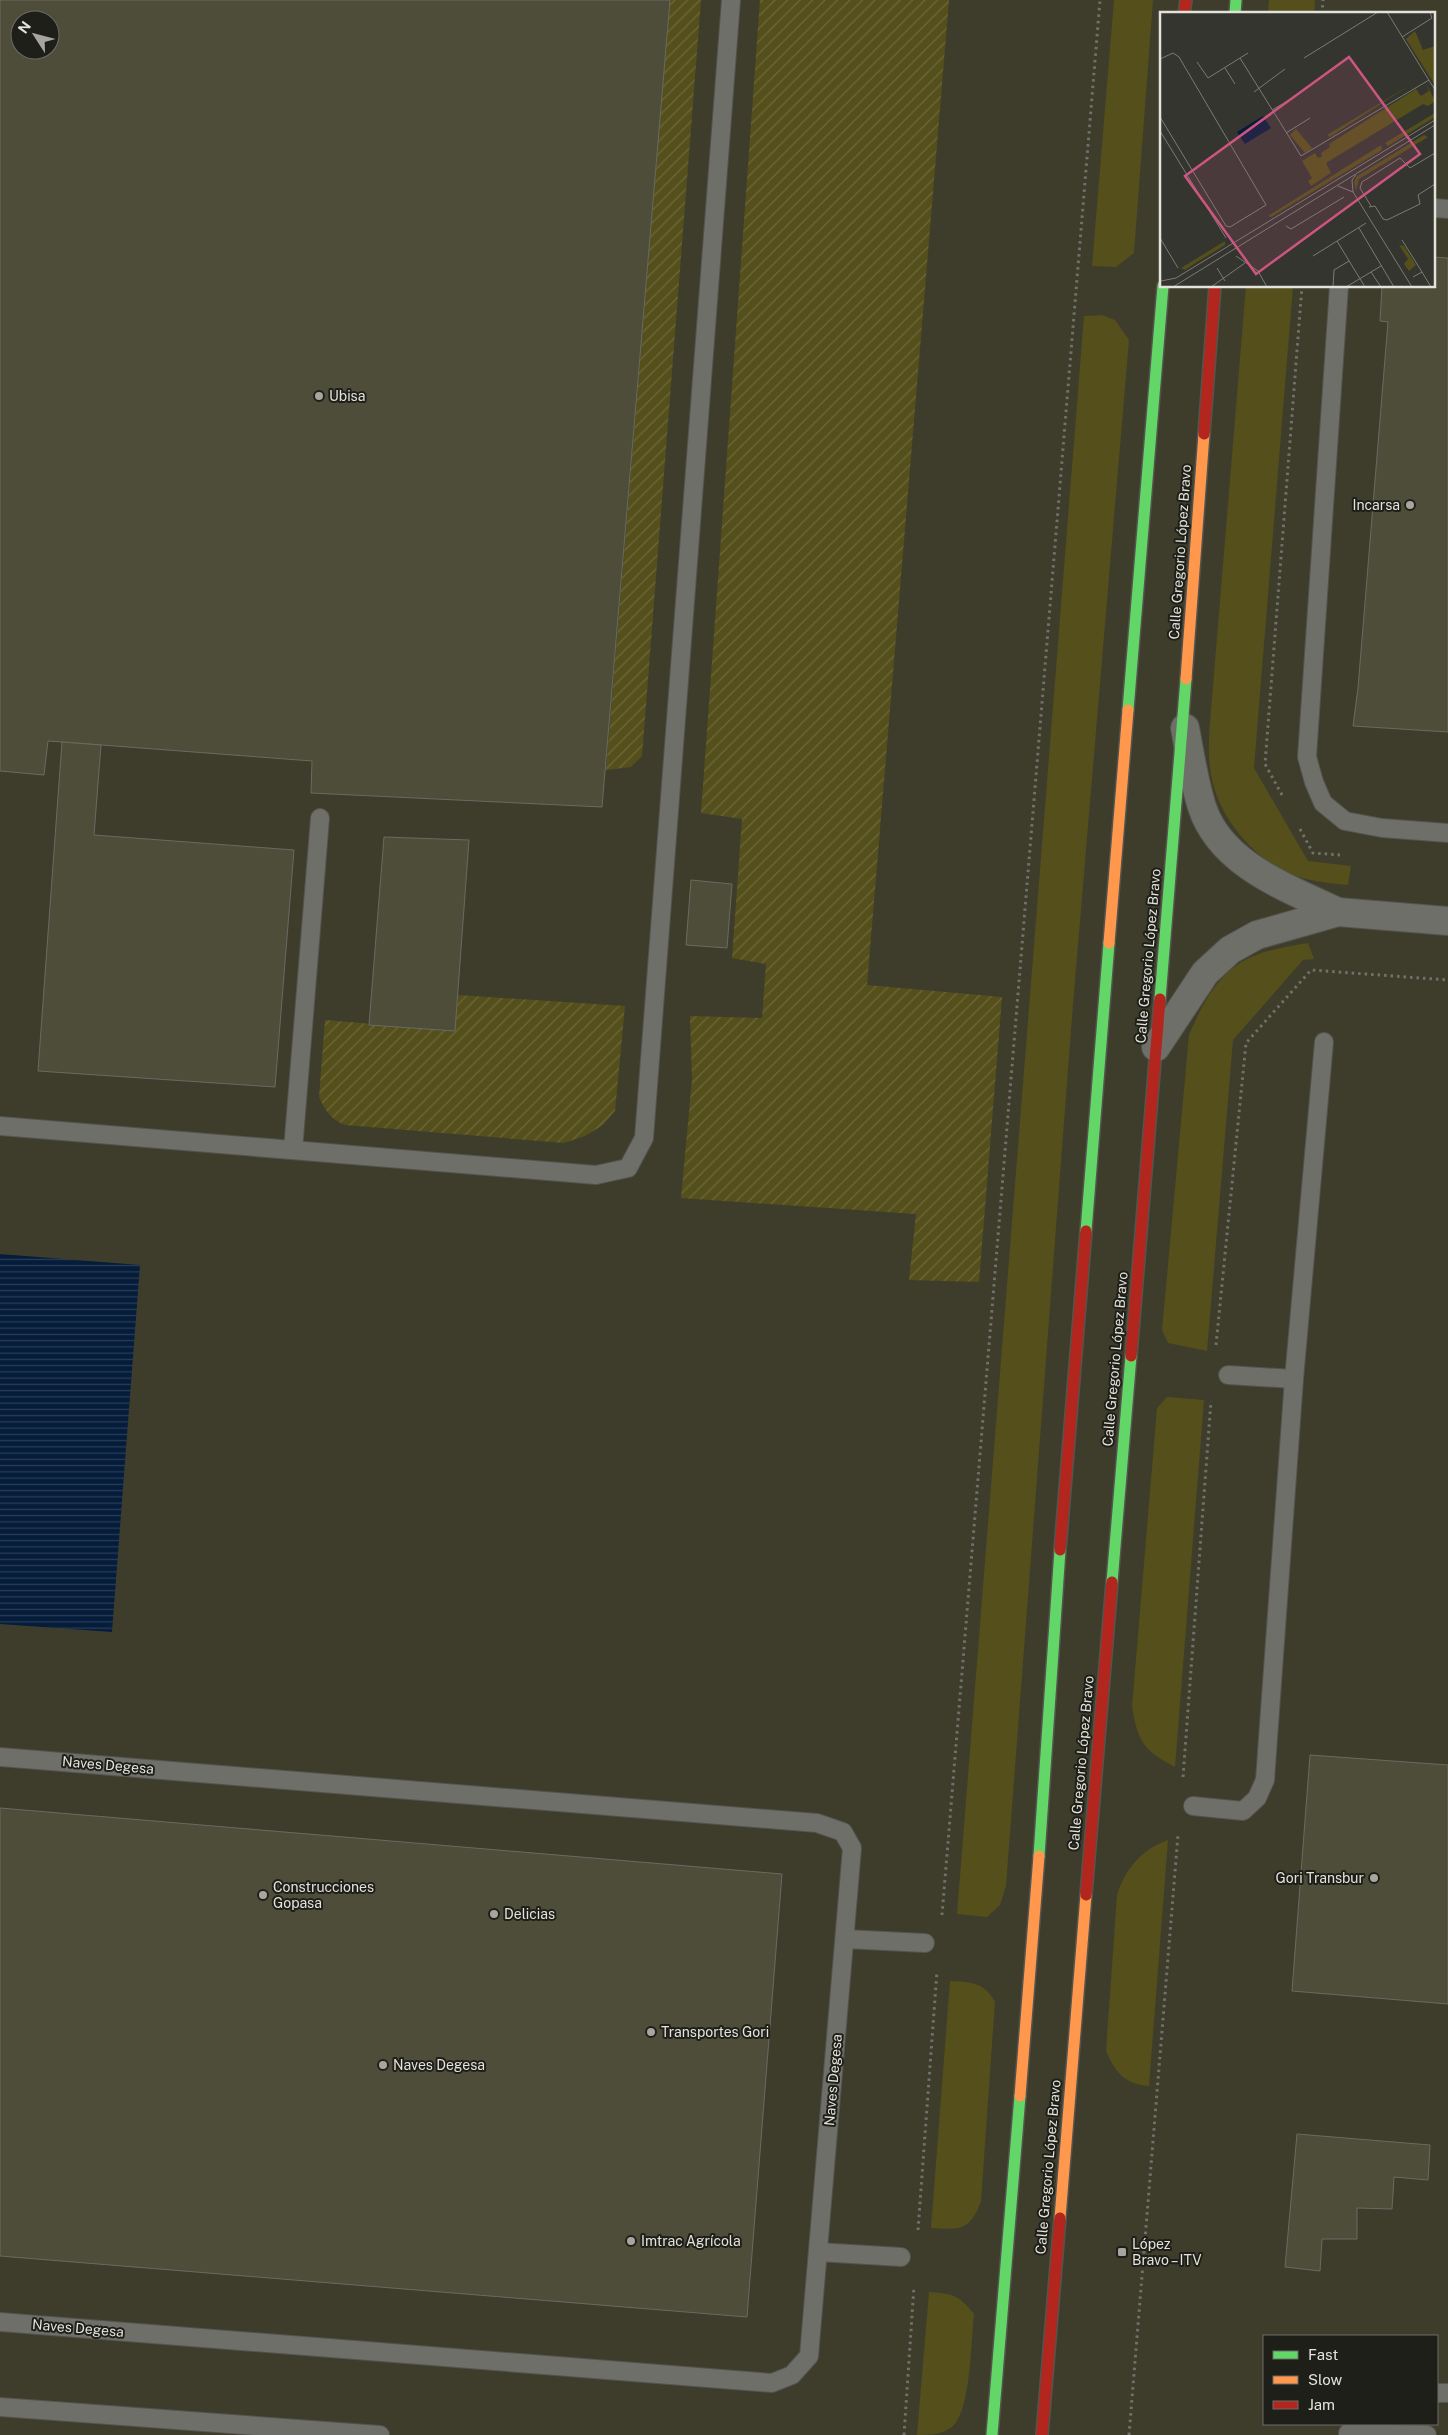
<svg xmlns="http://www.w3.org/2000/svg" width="1448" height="2435" font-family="'Public Sans',sans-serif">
<defs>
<pattern id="garden-furrows" width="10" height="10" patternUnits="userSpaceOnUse" patternTransform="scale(1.25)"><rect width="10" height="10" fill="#544f1b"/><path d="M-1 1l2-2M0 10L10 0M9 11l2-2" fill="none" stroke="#6c683c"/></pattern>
<pattern id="water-rules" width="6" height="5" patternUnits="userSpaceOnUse" patternTransform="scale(1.25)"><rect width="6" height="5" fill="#051c3b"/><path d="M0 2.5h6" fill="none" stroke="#293d57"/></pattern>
</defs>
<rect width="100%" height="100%" fill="#35352f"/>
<path fill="#3e3d2c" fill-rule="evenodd" d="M 0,0 L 1448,0 L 1448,2435 L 0,2435 ZM 1162,14 L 1434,14 L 1434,286 L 1162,286 ZM 20,20 L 50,20 L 50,50 L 20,50 ZM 1264,2336 L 1437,2336 L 1437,2424 L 1264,2424 Z"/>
<g fill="#544f1b">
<polygon points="1114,0 1153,0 1134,253 1116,267 1092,266"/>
<polygon points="1269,0 1315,0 1314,14 1268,14"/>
<path d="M 1246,286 L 1293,286 L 1254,768 L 1308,861 L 1351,866 L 1348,885 C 1326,883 1304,881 1284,871 C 1246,851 1215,811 1210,768 C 1208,753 1209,737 1210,722 Z"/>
<polygon points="1102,315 1115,320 1129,340 1073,1004 1006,1886 1000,1905 987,1917 957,1914 1084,316"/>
<path d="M 1308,943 L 1314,959 L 1303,960 L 1233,1040 L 1207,1351 L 1168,1343 L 1162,1330 L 1189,1035 C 1200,1009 1215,978 1240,963 C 1260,950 1286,947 1308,943 Z"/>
<path d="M 1167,1397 L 1204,1400 L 1175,1767 C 1144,1751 1138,1742 1132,1707 L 1157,1408 Z"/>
<path d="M 1168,1840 L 1149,2086 C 1124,2084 1115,2072 1106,2051 L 1117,1895 C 1125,1869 1142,1849 1168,1840 Z"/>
<path d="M 950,1981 C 970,1982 985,1982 995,2002 L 981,2201 C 970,2231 960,2230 931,2228 Z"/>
<path d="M 929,2292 C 953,2294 958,2294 974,2314 C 971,2339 971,2410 953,2426 C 942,2435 930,2435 917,2435 Z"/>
</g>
<g fill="url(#garden-furrows)">
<polygon points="670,0 701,0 642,756 631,767 606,770"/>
<polygon points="760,0 949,0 867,985 1002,997 979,1282 909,1280 916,1214 681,1198 692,1080 690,1016 762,1018 766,964 732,958 742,819 701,813"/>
<path d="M 458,995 L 625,1006 L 615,1111 L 603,1125 L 585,1136 L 564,1143 L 345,1125 C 332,1120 325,1111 319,1097 L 325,1020 L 455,1031 Z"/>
</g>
<polygon fill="url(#water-rules)" points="0,1254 140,1265 112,1632 0,1624"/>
<g fill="#4e4d39" stroke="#6a6a64" fill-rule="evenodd">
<path d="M 0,0 L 670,0 L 602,807 L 311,793 L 312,761 L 62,742 L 48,741 L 44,775 L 0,771 ZM 20,20 L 50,20 L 50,50 L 20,50 Z"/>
<polygon points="1434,257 1448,258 1448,732 1353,726 1358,688 1388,322 1380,321 1382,286 1434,286"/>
<polygon points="62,742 101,745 94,835 294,850 275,1087 38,1071"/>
<polygon points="384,837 469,840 455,1031 369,1025"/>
<polygon points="691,880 732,884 727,948 686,945"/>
<polygon points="1310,1755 1448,1765 1448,2004 1292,1991"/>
<polygon points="0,1808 782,1874 747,2317 0,2256"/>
<polygon points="1297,2134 1430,2145 1428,2180 1394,2177 1392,2209 1357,2208 1357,2239 1322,2239 1320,2271 1285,2267"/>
</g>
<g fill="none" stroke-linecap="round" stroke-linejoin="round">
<g stroke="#54544e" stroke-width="20">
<g id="lane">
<polyline points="1434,208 1448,209"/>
<polyline points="1339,286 1307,757 1314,782 1323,803 1345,821 1382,828 1448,833"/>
<polyline points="0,1126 596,1175 628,1168 644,1138 731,0"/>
<polyline points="293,1150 320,818"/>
<polyline points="1228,1375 1294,1379"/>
<polyline points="0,1757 817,1823 843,1832 852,1848 809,2356 792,2375 772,2383 0,2322"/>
<polyline points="1193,1806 1243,1811 1257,1798 1265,1780 1294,1379 1324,1042"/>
<polyline points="845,1939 925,1943"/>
<polyline points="818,2252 901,2257"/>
<polyline points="1437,2393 1448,2393"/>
<polyline points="0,2407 380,2435"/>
<polyline points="1348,2433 1427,2435"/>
</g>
</g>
<g stroke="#54544e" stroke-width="30">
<g id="street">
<path d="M 1185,728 C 1190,754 1194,782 1202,807 C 1221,865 1288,888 1338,912"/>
<polyline points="1156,1047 1205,973 1230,950 1257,935 1338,912 1448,921"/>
</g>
</g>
<g stroke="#54544e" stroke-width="14">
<g id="fast">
<polyline points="1235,14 1236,0"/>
<polyline points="1128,710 1163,286"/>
<polyline points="1160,999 1186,679"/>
<polyline points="1086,1231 1109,943"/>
<polyline points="1112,1582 1131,1356"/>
<polyline points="1039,1856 1060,1550"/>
<polyline points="992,2435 1020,2096"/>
</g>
</g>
<g stroke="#54544e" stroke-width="14">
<g id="slow">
<polyline points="1186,679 1204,434"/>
<polyline points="1109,943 1128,710"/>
<polyline points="1020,2096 1039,1856"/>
<polyline points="1060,2218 1086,1895"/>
</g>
</g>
<g stroke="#54544e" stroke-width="14">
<g id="jam">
<polyline points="1184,14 1186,0"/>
<polyline points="1204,434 1215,286"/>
<polyline points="1131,1356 1160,999"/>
<polyline points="1060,1550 1086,1231"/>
<polyline points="1086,1895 1112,1582"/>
<polyline points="1042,2435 1060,2218"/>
</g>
</g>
<g stroke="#71716b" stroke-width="3" stroke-dasharray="2.5 4" stroke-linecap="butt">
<polyline points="1322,14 1323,0"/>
<polyline points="1282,795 1265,764 1302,286"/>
<polyline points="1300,829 1313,853 1340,855"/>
<polyline points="1216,1345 1246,1043 1311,970 1448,980"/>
<polyline points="1183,1777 1211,1401"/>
<polyline points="942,1915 1100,0"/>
<polyline points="918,2230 937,1971"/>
<polyline points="904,2435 914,2286"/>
<polyline points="1129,2435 1178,1835"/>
</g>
<use href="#lane" stroke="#6f6f6a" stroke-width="18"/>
<use href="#street" stroke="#6f6f6a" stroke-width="28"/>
<use href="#fast" stroke="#63d668" stroke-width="11"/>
<use href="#slow" stroke="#ff974d" stroke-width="11"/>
<use href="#jam" stroke="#b3261e" stroke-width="11"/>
</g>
<g fill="#a6a69f" stroke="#1f1f19" stroke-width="2">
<circle cx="319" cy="396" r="5"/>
<circle cx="1410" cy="505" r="5"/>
<circle cx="1374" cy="1878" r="5"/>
<circle cx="263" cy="1895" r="5"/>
<circle cx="494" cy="1914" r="5"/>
<circle cx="651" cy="2032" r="5"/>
<circle cx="383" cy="2065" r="5"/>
<circle cx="631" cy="2241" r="5"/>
<rect x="1117" y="2247" width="10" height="10" rx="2.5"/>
</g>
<g text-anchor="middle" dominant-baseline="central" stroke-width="4" stroke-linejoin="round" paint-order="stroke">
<g font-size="14" fill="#e3e3db" stroke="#1f1f19" text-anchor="start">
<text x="329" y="396">Ubisa</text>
<text x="1400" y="505" text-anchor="end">Incarsa</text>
<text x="1364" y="1878" text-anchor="end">Gori Transbur</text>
<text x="273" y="1887">Construcciones<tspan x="273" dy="16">Gopasa</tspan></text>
<text x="504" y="1914">Delicias</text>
<text x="661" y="2032">Transportes Gori</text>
<text x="393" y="2065">Naves Degesa</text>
<text x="641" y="2241">Imtrac Agrícola</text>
<text x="1132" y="2244">López<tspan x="1132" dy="16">Bravo – ITV</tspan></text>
</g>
<g font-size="14" fill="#e3e3db" stroke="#1f1f19">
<text transform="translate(1180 552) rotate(-86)">Calle Gregorio López Bravo</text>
<text transform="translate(1148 956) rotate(-85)">Calle Gregorio López Bravo</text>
<text transform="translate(1115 1359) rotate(-85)">Calle Gregorio López Bravo</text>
<text transform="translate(1081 1763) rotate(-85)">Calle Gregorio López Bravo</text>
<text transform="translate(108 1765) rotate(5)">Naves Degesa</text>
<text transform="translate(833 2080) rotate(-85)">Naves Degesa</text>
<text transform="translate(1048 2167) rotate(-85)">Calle Gregorio López Bravo</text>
<text transform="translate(78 2328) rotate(5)">Naves Degesa</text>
</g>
</g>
<g transform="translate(1160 12)">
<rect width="275" height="275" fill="#35352f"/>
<path d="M 275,101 L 275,105 L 228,134 L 225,131 ZM 264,123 L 268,125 L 199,167 L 196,179 L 194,170 L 197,164 ZM 221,133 L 222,138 L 111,205 L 108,204 ZM 65,229 L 65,233 L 37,250 L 25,258 L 21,256 Z" fill="#544f1b"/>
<path d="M 255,19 L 263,38 L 275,34 L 275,73 L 246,27 ZM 266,71 L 275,89 L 268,94 L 263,92 L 166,151 L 171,161 L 151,174 L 148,169 L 152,166 L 142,149 L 155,141 L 158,146 L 162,144 L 161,141 L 170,135 L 169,132 L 256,77 L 261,84 L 269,79 ZM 250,73 L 170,125 L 167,123 ZM 136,117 L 152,136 L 145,141 L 130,123 ZM 239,233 L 244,234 L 256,253 L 249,259 L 244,252 L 248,247 Z" fill="#544f1b"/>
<path d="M 103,104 L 111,116 L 85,132 L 77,120 Z" fill="#051c3b"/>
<path fill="none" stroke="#7b7b74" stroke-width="1" d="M 227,0 L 275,78M 242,25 L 272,6 L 270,0M 80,46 L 141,144 L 269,68M 144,46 L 218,0M 0,47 L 13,41 L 19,45 L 106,193 L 70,215 L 66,214 L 0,105M 37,50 L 48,66 L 88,41M 65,56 L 75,72M 94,80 L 125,57M 112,98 L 131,87M 0,119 L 66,226M 126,121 L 150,106M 178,174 L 193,180 L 252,275M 193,180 L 192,168 L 196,163M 211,194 L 200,176 L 202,170 L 240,146 L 250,156 L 275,141M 209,195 L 215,194 L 223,207 L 227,208 L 260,192 L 258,183 L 275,172M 126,214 L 131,217 L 184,185M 199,216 L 234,275M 0,226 L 18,256M 242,228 L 262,260M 177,229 L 205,275M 76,244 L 98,259 L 107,275M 153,244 L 206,211M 57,256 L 65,269M 211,260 L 221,275M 253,265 L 262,260 L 271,275M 1,269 L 16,266 L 275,108M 13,275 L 275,113M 51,275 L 85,251M 173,275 L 174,258 L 189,249M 186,275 L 221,254"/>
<path fill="#cc5581" fill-opacity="0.15" stroke="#cc5581" stroke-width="2.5" d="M 189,45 L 260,142 L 96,262 L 25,164 Z"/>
<rect width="275" height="275" fill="none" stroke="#e3e3db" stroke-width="2.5"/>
</g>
<rect x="1263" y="2335" width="175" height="90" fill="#1f1f19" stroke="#6d6d67"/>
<rect x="1273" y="2351" width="25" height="8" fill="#63d668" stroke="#6d6d67"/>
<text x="1308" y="2360" font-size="15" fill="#e3e3db">Fast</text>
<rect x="1273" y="2376" width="25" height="8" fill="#ff974d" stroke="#6d6d67"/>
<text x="1308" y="2385" font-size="15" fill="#e3e3db">Slow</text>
<rect x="1273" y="2401" width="25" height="8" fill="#b3261e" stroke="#6d6d67"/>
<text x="1308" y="2410" font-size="15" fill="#e3e3db">Jam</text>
<g transform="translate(35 35) rotate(306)"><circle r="24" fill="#1f1f19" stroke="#6d6d67"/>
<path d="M0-4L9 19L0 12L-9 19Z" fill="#a6a69f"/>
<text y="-8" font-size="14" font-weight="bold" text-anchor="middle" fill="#e3e3db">N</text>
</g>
</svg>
